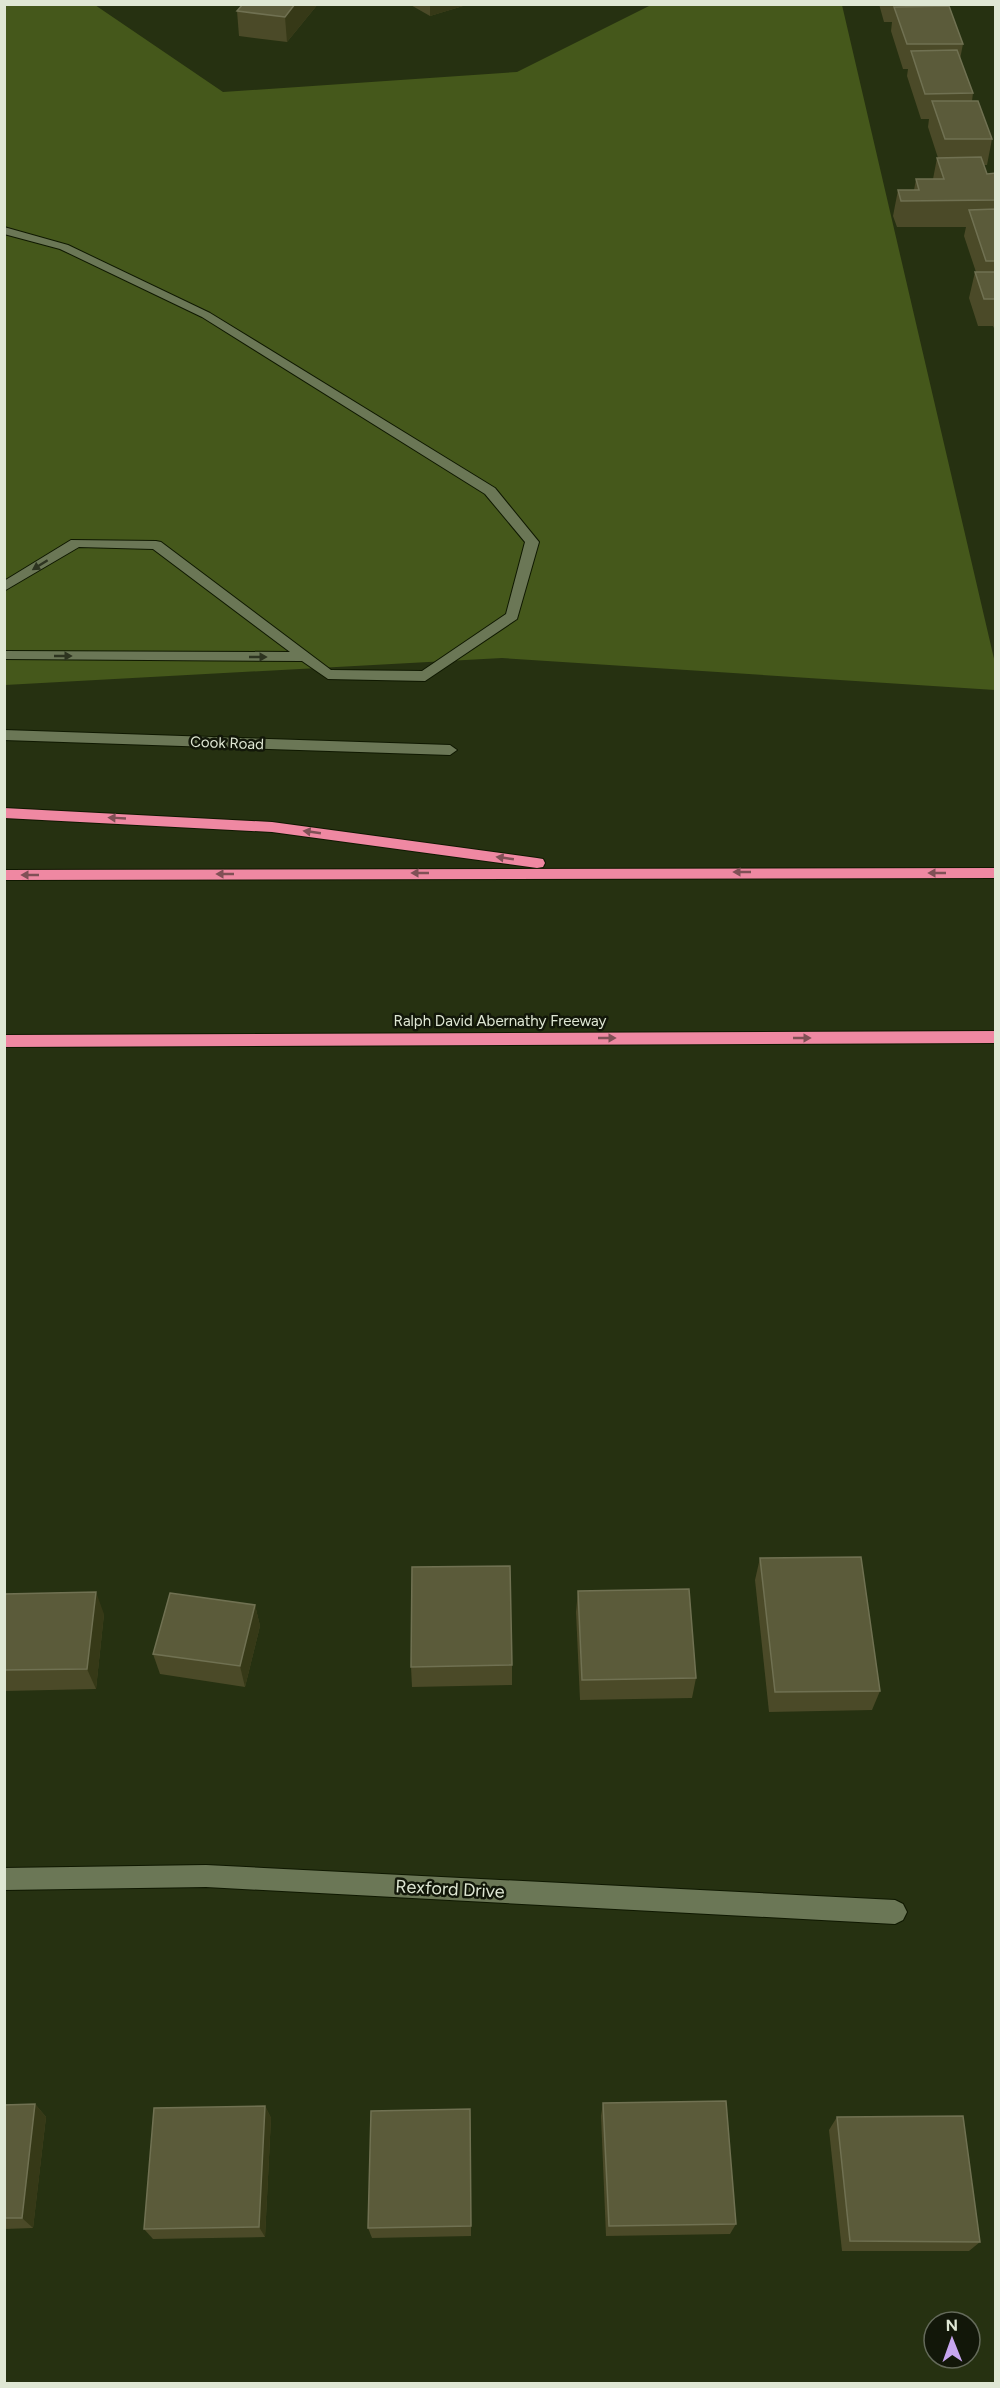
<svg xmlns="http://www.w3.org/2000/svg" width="1000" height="2388" font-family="Figtree,sans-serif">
<rect width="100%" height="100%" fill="#263111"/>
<polygon fill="#45581b" points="5,5 95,5 223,92 517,72 651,5 842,5 995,663 995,690 502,658 5,685"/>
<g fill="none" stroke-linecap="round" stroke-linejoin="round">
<g stroke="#0f1800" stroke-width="2">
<g id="minor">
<polygon points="4,227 68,245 210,313 495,488 539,542 517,619 425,681 328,679 302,661 4,659 4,651 290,652 153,549 79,547 4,591 4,581 71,540 156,541 161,542 331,670 422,671 506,614 525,542 485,494 202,317 60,249 4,234"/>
<polygon points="4,730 450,745 457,750 450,755 4,740"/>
<polygon points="206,1865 895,1900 903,1904 907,1912 903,1920 895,1924 206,1887 4,1890 4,1868"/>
</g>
</g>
<g stroke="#0f1800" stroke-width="2">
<g id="highway">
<polygon points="4,808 272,822 537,858 543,859 545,863 543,867 537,868 272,832 4,818"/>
<polygon points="996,868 996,878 4,880 4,870"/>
<polygon points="996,1031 996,1043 4,1047 4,1035"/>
</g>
</g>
<use href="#minor" fill="#6b7756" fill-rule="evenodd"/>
<use href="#highway" fill="#ef88a2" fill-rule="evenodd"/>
</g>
<g fill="#4b4a28">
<polygon points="318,4 287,42 239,36 237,11"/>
<polygon points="409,4 463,4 463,6 430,16"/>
<polygon points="879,4 945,4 945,6 963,44 960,59 973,93 972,101 992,139 987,165 983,165 987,174 996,173 996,332 993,326 978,326 969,298 975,272 976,272 964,236 966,227 897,227 893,216 898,190 914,190 916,179 933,179 937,158 938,158 928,127 929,119 921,119 907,76 908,69 903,69 891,31 892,22 884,22"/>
<polygon points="760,1558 880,1691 872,1710 769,1712 755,1580"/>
<polygon points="578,1591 696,1678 692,1698 580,1700 576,1612"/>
<polygon points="4,1594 104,1614 96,1689 4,1691"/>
<polygon points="255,1605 260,1626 245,1687 160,1674 153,1654"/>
<polygon points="512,1665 512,1685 412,1687 411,1667"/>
<polygon points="603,2103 736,2224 730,2234 606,2236 601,2116"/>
<polygon points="35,2104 46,2117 33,2228 4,2229 4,2105"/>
<polygon points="265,2106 271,2118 265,2237 153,2239 144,2229"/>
<polygon points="837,2117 980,2242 969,2251 842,2251 829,2130"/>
<polygon points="471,2121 471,2236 372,2238 368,2228"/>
</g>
<g fill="#363917">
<polygon points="295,4 318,4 287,42 285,17"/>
<polygon points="430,4 463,4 463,6 430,16"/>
<polygon points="96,1592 104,1614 96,1689 87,1669"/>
<polygon points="255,1605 260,1626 245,1687 240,1666"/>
<polygon points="35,2104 46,2117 33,2228 22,2218"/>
<polygon points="265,2106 271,2118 265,2237 259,2227"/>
<polygon points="470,2109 471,2121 471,2236 471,2226"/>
</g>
<g fill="#5b5b3a" stroke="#707152" stroke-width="1.5">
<polygon points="243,4 295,4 285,17 237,11"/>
<polygon points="949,6 963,44 907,44 894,7"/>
<polygon points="957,50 973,93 925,94 911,51"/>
<polygon points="932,101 978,101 992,139 945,139"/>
<polygon points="981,157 987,174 996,173 996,200 901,201 898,190 919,190 916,179 944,179 937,158"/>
<polygon points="996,209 996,261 986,261 969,210"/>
<polygon points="975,272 996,272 996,299 984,299"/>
<polygon points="861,1557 880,1691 775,1692 760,1558"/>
<polygon points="510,1566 512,1665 411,1667 412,1567"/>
<polygon points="689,1589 696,1678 582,1680 578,1591"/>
<polygon points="96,1592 87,1669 4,1670 4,1594"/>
<polygon points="170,1593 255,1605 240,1666 153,1654"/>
<polygon points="726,2101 736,2224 609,2226 603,2103"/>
<polygon points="35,2104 22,2218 4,2218 4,2105"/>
<polygon points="265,2106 259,2227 144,2229 154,2108"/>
<polygon points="470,2109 471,2226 368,2228 371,2111"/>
<polygon points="963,2116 980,2242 850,2241 837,2117"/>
</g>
<defs><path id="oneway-solid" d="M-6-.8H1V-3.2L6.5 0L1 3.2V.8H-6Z" transform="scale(1.5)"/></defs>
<g fill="#2d3420">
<use href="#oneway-solid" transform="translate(40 565) rotate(148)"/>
<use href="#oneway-solid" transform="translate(63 656)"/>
<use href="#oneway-solid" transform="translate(258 657)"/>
</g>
<g fill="#805056">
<use href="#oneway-solid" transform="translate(117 818) rotate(-177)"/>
<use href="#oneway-solid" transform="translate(312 832) rotate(-172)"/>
<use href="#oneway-solid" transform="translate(505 858) rotate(-172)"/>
<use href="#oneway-solid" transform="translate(742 872) rotate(-180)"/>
<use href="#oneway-solid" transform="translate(420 873) rotate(180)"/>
<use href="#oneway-solid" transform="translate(937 873) rotate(-180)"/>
<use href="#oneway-solid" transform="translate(225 874) rotate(180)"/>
<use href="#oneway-solid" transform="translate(30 875) rotate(180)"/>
<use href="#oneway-solid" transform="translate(607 1038)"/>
<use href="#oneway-solid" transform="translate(802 1038)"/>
</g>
<g text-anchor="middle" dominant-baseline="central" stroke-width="5" stroke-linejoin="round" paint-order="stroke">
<g font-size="15" fill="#dfe7d4" stroke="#121709">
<text transform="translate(227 743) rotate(2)">Cook Road</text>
<text x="500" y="1021">Ralph David Abernathy Freeway</text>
</g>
<g font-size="18" fill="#dfe7d4" stroke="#121709">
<text transform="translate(450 1889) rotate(3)">Rexford Drive</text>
</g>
</g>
<rect width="1000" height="2388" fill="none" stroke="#dfe7d4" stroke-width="12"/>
<g transform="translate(952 2340) rotate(359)"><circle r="28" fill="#121709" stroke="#646a5a" stroke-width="1.5"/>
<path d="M0-4.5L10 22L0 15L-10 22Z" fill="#c7a6ef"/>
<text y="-9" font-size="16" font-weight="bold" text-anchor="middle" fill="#dfe7d4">N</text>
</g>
</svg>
